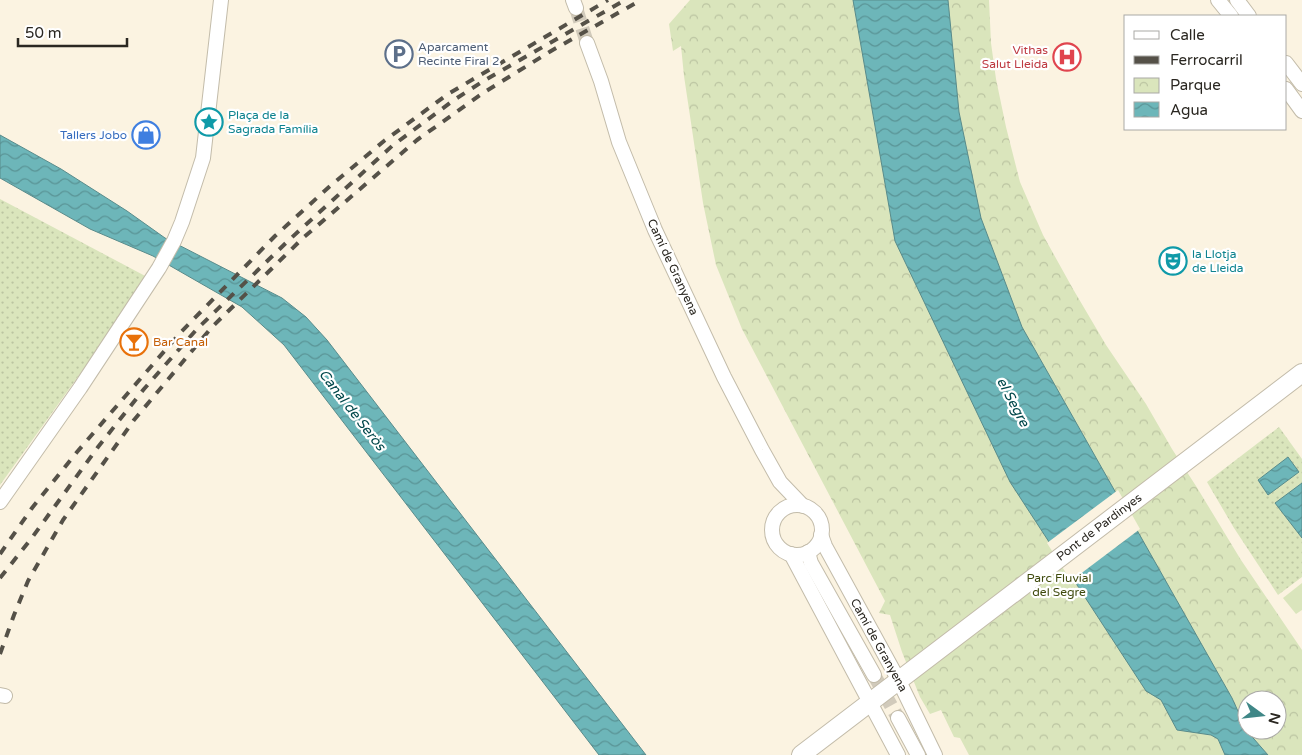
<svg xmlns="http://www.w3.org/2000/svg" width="1302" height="755" font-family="'Varela Round',sans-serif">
<defs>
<pattern id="grass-dots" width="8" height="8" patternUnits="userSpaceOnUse" patternTransform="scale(1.25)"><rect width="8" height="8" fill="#dae5bc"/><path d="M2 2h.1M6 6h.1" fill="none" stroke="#bbc4a1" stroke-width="1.8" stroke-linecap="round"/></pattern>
<pattern id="park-crowns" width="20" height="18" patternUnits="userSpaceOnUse" patternTransform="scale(1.25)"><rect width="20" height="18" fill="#dae5bc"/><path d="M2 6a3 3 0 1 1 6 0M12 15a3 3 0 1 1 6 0" fill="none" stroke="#bbc4a1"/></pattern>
<pattern id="water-waves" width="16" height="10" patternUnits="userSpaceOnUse" patternTransform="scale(1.25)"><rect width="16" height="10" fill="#6db6b9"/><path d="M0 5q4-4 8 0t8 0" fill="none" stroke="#5a9496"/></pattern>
</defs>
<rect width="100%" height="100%" fill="#fbf3e1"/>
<g fill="url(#grass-dots)">
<polygon points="0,199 149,278 0,485"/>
<polygon points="1279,427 1302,459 1302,577 1278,595 1234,528 1207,482"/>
</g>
<path fill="url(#park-crowns)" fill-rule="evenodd" d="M 690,0 L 989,0 L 991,43 L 996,79 L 1006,127 L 1020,182 L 1043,235 L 1073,289 L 1106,345 L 1146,404 L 1172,449 L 1196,486 L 1241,560 L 1302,650 L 1302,755 L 969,755 L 960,738 L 954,737 L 941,710 L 930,714 L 920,697 L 902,652 L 890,615 L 879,613 L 885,601 L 742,329 L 716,265 L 703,203 L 684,76 L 681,46 L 673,51 L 669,24 ZM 1247,700 L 1277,700 L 1277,730 L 1247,730 Z"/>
<polygon fill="#dae5bc" points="1302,583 1302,610 1296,614 1283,598"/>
<g fill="url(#water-waves)" stroke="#598b8b">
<polygon points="853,0 948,0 959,112 981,218 1022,327 1232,698 1247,731 1268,755 1225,755 1218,739 1211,735 1177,730 1161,700 1146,691 1010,482 895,241"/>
<polygon points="0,135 61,169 127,211 165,238 282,298 306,317 327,340 646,755 599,755 284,345 242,307 153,256 90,229 0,178"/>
<polygon points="1288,457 1299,472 1268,495 1258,480"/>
<polygon points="1302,483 1302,538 1275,503"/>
</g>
<polygon fill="#fbf3e1" points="1118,490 1140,529 1071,581 1047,543"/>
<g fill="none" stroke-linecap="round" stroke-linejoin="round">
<g stroke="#d1cabb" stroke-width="14" stroke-dasharray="14 7" stroke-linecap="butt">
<polyline points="576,8 587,43"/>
<polyline points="874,675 898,718"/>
</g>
<g stroke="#c3bcaa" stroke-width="16">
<g id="minor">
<polyline points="573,0 576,8"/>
<polyline points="1218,0 1231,16"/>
<polyline points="1237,0 1249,16"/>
<polyline points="587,43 601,81 619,142 655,230 724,377 762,450 780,482 803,506"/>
<polyline points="1286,63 1302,84"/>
<polyline points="1286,89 1302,111"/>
<polyline points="0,502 80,388 159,268 174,241 182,222 203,158 221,0"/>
<circle cx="797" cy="530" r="25"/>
<polyline points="821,535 825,546 899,681 935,755"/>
<polyline points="808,552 811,563 874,675"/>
<polyline points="791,554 898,755"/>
<polyline points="0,695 5,696"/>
<polyline points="898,718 918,755"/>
</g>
</g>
<g stroke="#c3bcaa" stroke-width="20">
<polyline id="major" points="801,755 1302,373"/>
</g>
<use href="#minor" stroke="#fff" stroke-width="14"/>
<use href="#major" stroke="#fff" stroke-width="18"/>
<g stroke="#555148" stroke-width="4" stroke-dasharray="9 9" stroke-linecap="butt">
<polyline points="0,554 32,508 77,452 128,393 181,332 275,236 329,187 384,141 448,94 608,0"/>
<polyline points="0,578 31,539 98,447 144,389 197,329 289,240 392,146 454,100 485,80 625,0"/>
<polyline points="0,654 14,615 28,581 63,520 134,420 212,327 303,238 417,140 483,93 551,51 641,0"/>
</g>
</g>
<defs>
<g id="parking-ring" transform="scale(1.4375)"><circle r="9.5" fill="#fff" stroke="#5c6f8a" stroke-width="1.5"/><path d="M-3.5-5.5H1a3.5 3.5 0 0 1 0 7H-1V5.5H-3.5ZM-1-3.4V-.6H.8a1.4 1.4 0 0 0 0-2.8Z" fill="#5c6f8a"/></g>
<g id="hospital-ring" transform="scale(1.4375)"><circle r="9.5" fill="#fff" stroke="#e0444e" stroke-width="1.5"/><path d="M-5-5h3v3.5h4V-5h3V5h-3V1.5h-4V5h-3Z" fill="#e0444e"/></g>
<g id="sight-ring" transform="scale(1.4375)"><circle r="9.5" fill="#fff" stroke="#0f9aa8" stroke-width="1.5"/><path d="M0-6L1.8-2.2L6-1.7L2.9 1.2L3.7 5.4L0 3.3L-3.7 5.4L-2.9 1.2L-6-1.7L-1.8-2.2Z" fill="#0f9aa8"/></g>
<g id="shop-ring" transform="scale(1.4375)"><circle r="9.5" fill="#fff" stroke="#3f7fe0" stroke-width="1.5"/><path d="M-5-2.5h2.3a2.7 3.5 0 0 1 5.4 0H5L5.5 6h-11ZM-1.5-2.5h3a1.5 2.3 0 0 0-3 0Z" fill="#3f7fe0"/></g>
<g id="theatre-ring" transform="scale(1.4375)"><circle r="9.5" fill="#fff" stroke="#0f9aa8" stroke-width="1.5"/><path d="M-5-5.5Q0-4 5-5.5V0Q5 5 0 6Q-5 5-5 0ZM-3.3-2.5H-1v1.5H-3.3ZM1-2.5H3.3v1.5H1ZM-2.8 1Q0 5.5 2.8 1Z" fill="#0f9aa8"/></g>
<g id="bar-ring" transform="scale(1.4375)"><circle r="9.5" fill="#fff" stroke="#e8710a" stroke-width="1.5"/><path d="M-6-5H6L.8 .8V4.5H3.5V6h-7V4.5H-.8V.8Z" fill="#e8710a"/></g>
</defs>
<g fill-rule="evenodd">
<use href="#parking-ring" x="399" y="54"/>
<use href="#hospital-ring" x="1067" y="57"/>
<use href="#sight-ring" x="209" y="122"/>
<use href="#shop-ring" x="146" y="135"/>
<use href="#theatre-ring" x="1173" y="261"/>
<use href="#bar-ring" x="134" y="342"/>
</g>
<g text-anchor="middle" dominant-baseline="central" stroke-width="4.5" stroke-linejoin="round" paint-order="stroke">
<g font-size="12" fill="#4e5e75" stroke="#fff" text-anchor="start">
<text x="418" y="47">Aparcament<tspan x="418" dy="14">Recinte Firal 2</tspan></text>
</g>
<g font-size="12" fill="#be3a42" stroke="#fff" text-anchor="end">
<text x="1048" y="50">Vithas<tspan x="1048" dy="14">Salut Lleida</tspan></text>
</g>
<g font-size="12" fill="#0d838f" stroke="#fff" text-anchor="start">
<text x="228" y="115">Plaça de la<tspan x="228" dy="14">Sagrada Família</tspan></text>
<text x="1192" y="254">la Llotja<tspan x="1192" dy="14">de Lleida</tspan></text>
</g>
<g font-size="12" fill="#366cbe" stroke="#fff" text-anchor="end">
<text x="127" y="135">Tallers Jobo</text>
</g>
<g font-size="12" fill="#2a2721" stroke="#fff">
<text transform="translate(673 267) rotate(65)">Camí de Granyena</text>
<text transform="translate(1099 527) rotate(-37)">Pont de Pardinyes</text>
<text transform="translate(879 645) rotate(61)">Camí de Granyena</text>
</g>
<g font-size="12" fill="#c56008" stroke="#fff" text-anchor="start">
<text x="153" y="342">Bar Canal</text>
</g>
<g font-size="12" fill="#3f4a0d" stroke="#fff">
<text x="1059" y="578">Parc Fluvial<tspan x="1059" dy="14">del Segre</tspan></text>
</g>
<g font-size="14" font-style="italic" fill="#00474a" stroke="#fff">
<text transform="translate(1013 402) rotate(62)">el Segre</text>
<text transform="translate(352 410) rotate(52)">Canal de Seròs</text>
</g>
</g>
<rect x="1124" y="15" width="162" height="115" fill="#ffffff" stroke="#aaa9a6"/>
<rect x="1134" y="31" width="25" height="8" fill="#ffffff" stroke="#aaa9a6"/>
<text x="1170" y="40" font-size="15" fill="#2a2721">Calle</text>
<rect x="1134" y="56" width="25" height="8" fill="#555148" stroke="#aaa9a6"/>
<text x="1170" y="65" font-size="15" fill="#2a2721">Ferrocarril</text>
<rect x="1134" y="78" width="25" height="15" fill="url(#park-crowns)" stroke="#aaa9a6"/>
<text x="1170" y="90" font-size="15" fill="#2a2721">Parque</text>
<rect x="1134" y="102" width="25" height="15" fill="url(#water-waves)" stroke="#aaa9a6"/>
<text x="1170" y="115" font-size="15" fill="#2a2721">Agua</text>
<g transform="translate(1262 715) rotate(105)"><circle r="24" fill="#ffffff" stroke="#aaa9a6"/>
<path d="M0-4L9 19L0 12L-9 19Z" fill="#3f8787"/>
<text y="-8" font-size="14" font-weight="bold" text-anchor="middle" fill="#2a2721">N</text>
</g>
<path d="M18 38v8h109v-8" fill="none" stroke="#2a2721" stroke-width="2.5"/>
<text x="25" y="38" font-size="15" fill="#2a2721" stroke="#ffffff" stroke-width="4" paint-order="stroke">50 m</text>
</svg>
